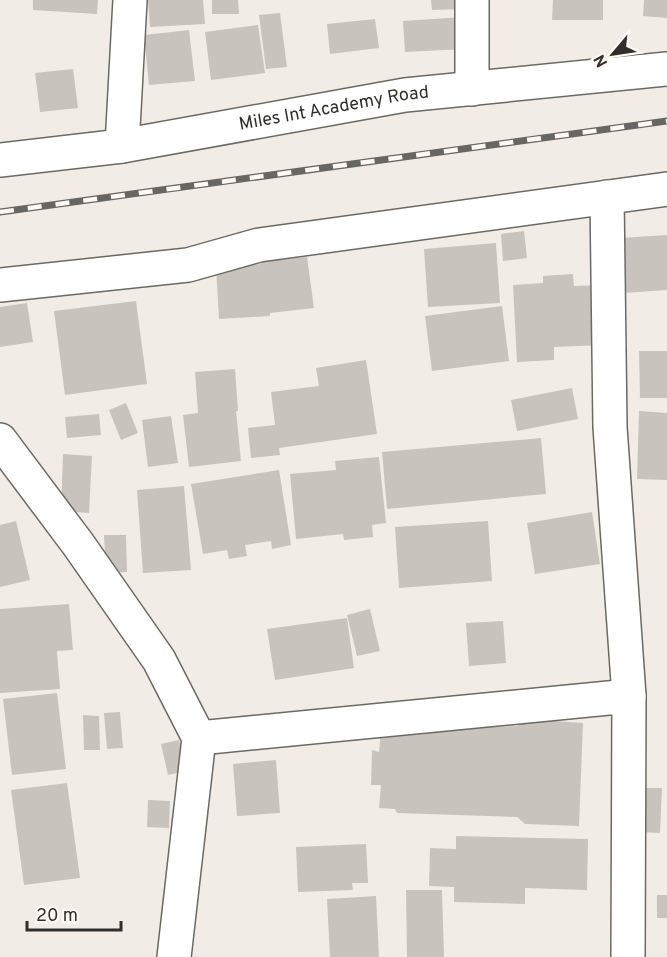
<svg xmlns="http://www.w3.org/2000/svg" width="667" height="957" font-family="Overpass,sans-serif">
<rect width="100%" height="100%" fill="#f1ede6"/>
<g fill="#c8c4bd">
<polygon points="33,0 98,0 97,14 33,10"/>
<polygon points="148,0 203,0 205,24 150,27"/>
<polygon points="212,0 238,0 239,14 212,14"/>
<polygon points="431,0 463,0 463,9 432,10"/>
<polygon points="553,0 603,0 603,20 552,20"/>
<polygon points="644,0 667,0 667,18 643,16"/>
<polygon points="280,13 287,67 266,69 259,15"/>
<polygon points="463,17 465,49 405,52 403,21"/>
<polygon points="375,19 379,48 330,54 327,24"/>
<polygon points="258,25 265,73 211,80 205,32"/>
<polygon points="189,30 195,81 149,85 144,35"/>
<polygon points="73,69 78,108 40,112 35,73"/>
<polygon points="524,231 527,258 503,261 501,234"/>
<polygon points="667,235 667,290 624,293 620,238"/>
<polygon points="496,243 500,303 428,307 424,249"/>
<polygon points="307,257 314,308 270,313 270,316 219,319 216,267 261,264 260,262"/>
<polygon points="573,274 574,286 600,285 604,345 554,347 554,360 517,362 513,285 543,283 543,276"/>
<polygon points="136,301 147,384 65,395 54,311"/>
<polygon points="27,303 33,342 0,347 0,307"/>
<polygon points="502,306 509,361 432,371 425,316"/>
<polygon points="639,351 667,351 667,398 640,398"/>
<polygon points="366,360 377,434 279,448 280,455 251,458 248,428 275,425 271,392 319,386 316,368"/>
<polygon points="235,369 238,411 236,411 241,461 189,467 183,415 198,413 195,372"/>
<polygon points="572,388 578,419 517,431 511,400"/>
<polygon points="126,403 138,433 121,440 109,410"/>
<polygon points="639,411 667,413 667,480 637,479"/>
<polygon points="99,414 101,435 67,438 65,417"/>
<polygon points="171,416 178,463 148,467 142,420"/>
<polygon points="541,438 546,494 387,509 382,452"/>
<polygon points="63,454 92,456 89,513 61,511"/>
<polygon points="379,457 386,523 372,525 373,537 344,540 343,534 296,539 290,474 336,470 335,461"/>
<polygon points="279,470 291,545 272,549 271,541 245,545 247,556 229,559 227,550 203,554 191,484"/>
<polygon points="184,486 191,570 143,573 137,490"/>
<polygon points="592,512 600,564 535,574 527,523"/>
<polygon points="16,521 30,580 0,587 0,525"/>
<polygon points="488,521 492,581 399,588 395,527"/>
<polygon points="104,535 126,535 127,572 106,573"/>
<polygon points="69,604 73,650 57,651 60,689 0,693 0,609"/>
<polygon points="370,609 380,651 357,656 347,615"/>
<polygon points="347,618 354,668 275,680 267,629"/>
<polygon points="503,621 506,663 469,666 466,623"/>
<polygon points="57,693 66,769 12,775 3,699"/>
<polygon points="120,712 123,748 107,749 104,713"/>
<polygon points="83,715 99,716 100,750 84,750"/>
<polygon points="526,719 583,723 579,826 525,824 517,817 397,813 395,809 379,808 381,785 371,785 372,750 379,752 381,730 517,726"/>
<polygon points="179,740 186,771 168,775 161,744"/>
<polygon points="276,760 280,813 237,816 233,764"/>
<polygon points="67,783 80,878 24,885 11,790"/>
<polygon points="638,788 662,788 660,833 637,832"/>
<polygon points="148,800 170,801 169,828 147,827"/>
<polygon points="456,836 588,839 587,890 525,888 525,904 454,902 454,887 429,886 430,848 456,849"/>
<polygon points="366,844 368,883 352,883 353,890 298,892 296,847"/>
<polygon points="406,890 442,890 444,957 407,957"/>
<rect x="657" y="895" width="10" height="23"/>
<polygon points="376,896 379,957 330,957 327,899"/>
</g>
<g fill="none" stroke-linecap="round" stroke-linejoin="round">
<g stroke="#6c6962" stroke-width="36">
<g id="minor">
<polyline points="472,0 472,89"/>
<polyline points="122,146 130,0"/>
<path id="s1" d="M 0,160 L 122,146 L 405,95 L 667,69"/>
<polyline points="607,197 610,427 629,696"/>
<polyline points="0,285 188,265 259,245 667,189"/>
<polyline points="0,440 78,544 159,660 199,738 174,957"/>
<polyline points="199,738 629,696 628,957"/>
</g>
</g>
<use href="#minor" stroke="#fff" stroke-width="33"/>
<g stroke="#686662" stroke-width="7">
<polyline id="rail" points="0,212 667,121"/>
</g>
<use href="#rail" stroke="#fefaf3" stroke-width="4.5" stroke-dasharray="14" stroke-linecap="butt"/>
</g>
<g text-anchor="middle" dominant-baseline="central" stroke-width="6" stroke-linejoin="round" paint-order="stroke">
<g font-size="18" fill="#302f2c" stroke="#fefaf3">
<text stroke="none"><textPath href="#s1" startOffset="338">Miles Int Academy Road</textPath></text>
</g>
</g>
<g transform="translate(613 54) rotate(241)" stroke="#fefaf3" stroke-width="4.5" paint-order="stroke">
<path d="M0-4.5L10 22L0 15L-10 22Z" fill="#302f2c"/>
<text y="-9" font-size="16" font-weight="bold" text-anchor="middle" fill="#302f2c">N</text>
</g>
<path d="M27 921v9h94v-9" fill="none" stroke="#302f2c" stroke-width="3"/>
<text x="36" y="921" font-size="18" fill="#302f2c" stroke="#fefaf3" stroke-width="4.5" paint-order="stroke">20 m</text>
</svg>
